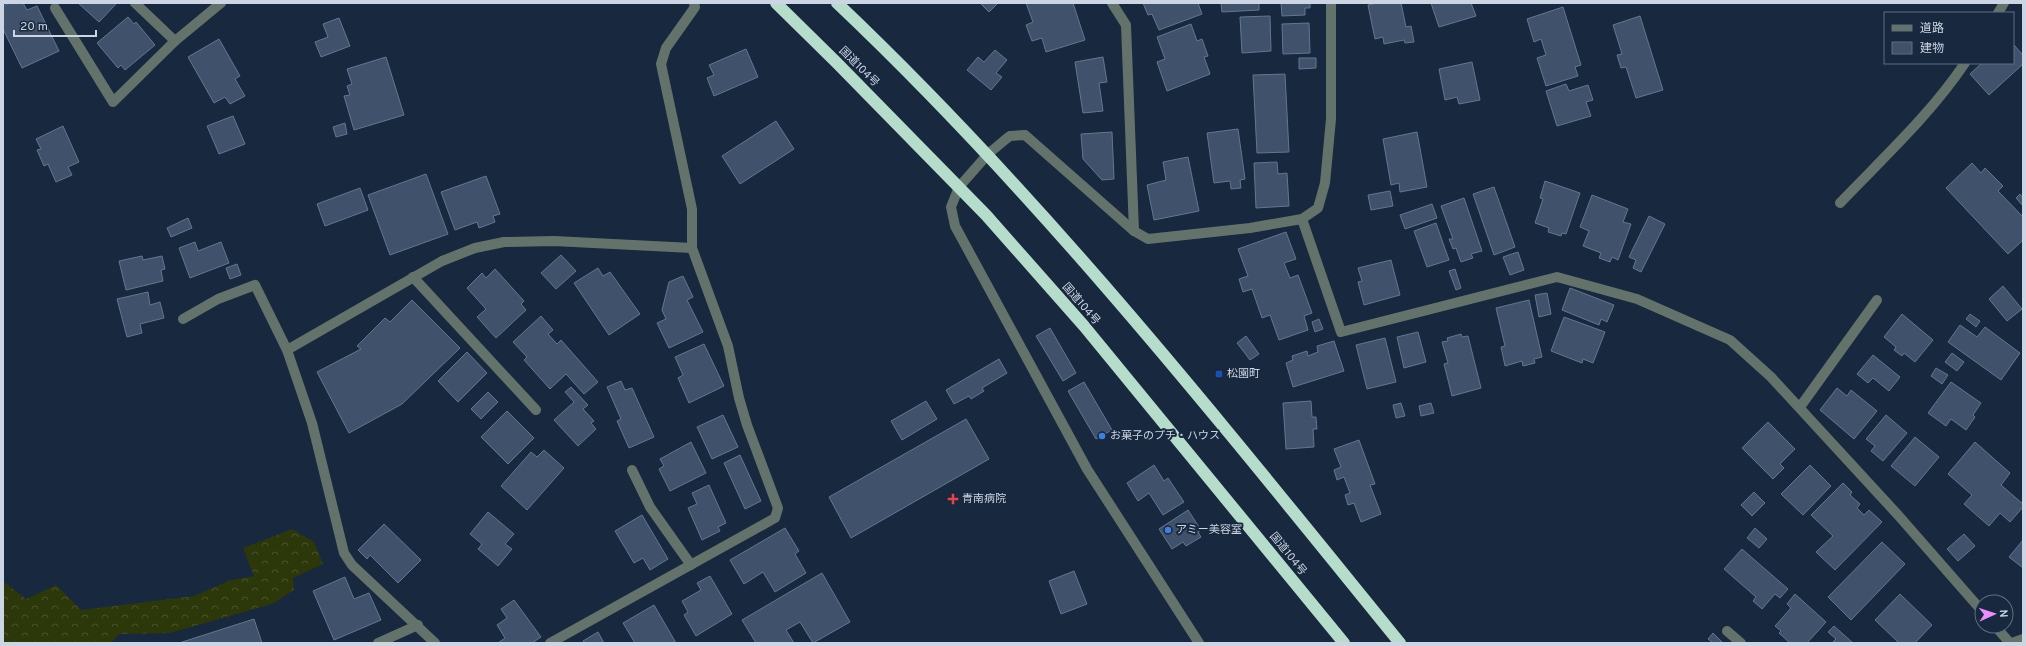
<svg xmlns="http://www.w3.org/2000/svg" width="2026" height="646" font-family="Overpass,'Noto Sans JP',sans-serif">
<defs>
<pattern id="forest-crowns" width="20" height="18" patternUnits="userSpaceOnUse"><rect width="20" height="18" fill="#2c370a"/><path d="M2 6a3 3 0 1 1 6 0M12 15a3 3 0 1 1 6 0" fill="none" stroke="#49532e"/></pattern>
</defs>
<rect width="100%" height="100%" fill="#18283e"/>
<polygon fill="url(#forest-crowns)" points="292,529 314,542 323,564 293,578 294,590 272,604 170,633 119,634 111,643 3,643 3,581 26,599 56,585 81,610 194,596 231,580 254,576 243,548"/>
<g fill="#40526b" stroke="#637691">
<polygon points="9,3 23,3 27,10 37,6 59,51 22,68 3,29 3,6"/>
<polygon points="78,3 116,3 116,4 99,22"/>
<polygon points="980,3 998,3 989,12"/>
<polygon points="1026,3 1073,3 1085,40 1046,52 1042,38 1032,41 1026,25 1033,22"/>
<polygon points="1143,3 1198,3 1202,14 1159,30 1152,14 1148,15"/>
<polygon points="1221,3 1259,3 1259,10 1222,12"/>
<polygon points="1281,3 1310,3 1310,8 1305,8 1305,15 1282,16"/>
<polygon points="1377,3 1401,3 1406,27 1411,26 1414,42 1405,43 1404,40 1384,44 1383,37 1375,39 1368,5"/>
<polygon points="1431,3 1471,3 1476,16 1439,27"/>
<polygon points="1563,7 1581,65 1575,67 1578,76 1546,86 1537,58 1546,55 1541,39 1534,42 1527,19"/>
<polygon points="1270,16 1271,51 1242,53 1240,17"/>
<polygon points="1640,16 1663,90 1636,98 1626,67 1621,68 1617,55 1622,54 1613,25"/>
<polygon points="128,17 134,24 136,22 155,45 125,70 121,65 118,68 97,43"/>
<polygon points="339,18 350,46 321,57 315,42 328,37 323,24"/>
<polygon points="1309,23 1310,53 1283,54 1282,24"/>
<polygon points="1191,24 1197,41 1202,39 1208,56 1204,57 1210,74 1167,91 1157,62 1165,59 1157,37"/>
<polygon points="219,39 240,76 235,79 245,96 230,104 225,97 214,103 188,57"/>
<polygon points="2013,44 2023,55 2023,64 1989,95 1970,74 1982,63 2013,63"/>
<polygon points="746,49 758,77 714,96 707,78 714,75 709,65"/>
<polygon points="995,50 1007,60 996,73 1002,77 991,90 967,70 978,57 984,62"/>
<polygon points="386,57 404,115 354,130 344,96 350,95 347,86 352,84 347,69"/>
<polygon points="1103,57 1107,82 1099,83 1103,111 1083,113 1075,62"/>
<polygon points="1299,58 1316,58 1316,68 1299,69"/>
<polygon points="1472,62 1480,100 1459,104 1457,97 1445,100 1439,69"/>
<polygon points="1285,74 1289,152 1257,153 1253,75"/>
<polygon points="1566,84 1569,91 1588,85 1593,100 1586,102 1591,116 1557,126 1546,91"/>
<polygon points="233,116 245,144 219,154 207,126"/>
<polygon points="776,121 794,149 740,184 722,156"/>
<polygon points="345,123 347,134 336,137 333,127"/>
<polygon points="63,126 79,162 68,167 72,175 56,182 48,164 44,166 37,150 41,149 36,139"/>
<polygon points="1238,129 1245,179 1240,180 1241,188 1231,189 1230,181 1214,183 1207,133"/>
<polygon points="1112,132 1114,179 1102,180 1083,159 1081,134"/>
<polygon points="1417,132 1427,187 1400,192 1399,183 1391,185 1383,139"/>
<polygon points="1188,157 1199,211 1154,220 1147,185 1166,180 1163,162"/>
<polygon points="1277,162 1278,174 1287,173 1289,206 1256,208 1254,163"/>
<polygon points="1972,163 1981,173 1985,168 2003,186 1998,191 2023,217 2023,240 2008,254 1946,188"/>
<polygon points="426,174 448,234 390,255 368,195"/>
<polygon points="486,176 500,214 493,216 495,222 479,228 477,222 455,230 441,192"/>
<polygon points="1545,181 1580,193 1566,234 1562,233 1561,236 1548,232 1549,228 1535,223 1543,199 1540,198"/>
<polygon points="1494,187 1515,247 1494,255 1473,194"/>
<polygon points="360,188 368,210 325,226 317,204"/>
<polygon points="1390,191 1393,206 1371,210 1368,195"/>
<polygon points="2020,194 2023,198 2023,206 2016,198"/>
<polygon points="1592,195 1628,209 1623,222 1631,224 1618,260 1612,257 1610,262 1599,258 1601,253 1583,246 1589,231 1580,227"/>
<polygon points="1464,198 1482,251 1471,254 1473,258 1461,262 1456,248 1453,249 1449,239 1453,239 1441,206"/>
<polygon points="1432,204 1437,218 1405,229 1400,215"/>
<polygon points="1649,216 1665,224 1641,272 1633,268 1636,260 1629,257"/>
<polygon points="188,218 192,228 171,237 167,228"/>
<polygon points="1436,223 1449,260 1427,267 1414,231"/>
<polygon points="1286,232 1296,259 1284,263 1290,278 1298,275 1312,313 1304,316 1308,330 1279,340 1270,315 1262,318 1252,289 1243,292 1239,279 1248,276 1238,249"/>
<polygon points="195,242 198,251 221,242 229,263 190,278 179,248"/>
<polygon points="1518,252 1524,270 1510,275 1503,257"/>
<polygon points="561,255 576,271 556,289 541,273"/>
<polygon points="142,256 143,260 162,256 165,269 161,270 163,281 126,290 119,261"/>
<polygon points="1391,260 1400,295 1364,305 1358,282 1362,281 1358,268"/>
<polygon points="237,264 241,275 230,279 226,268"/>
<polygon points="598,268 603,276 610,272 640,314 609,335 574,283"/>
<polygon points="495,269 524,301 521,304 526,310 496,338 477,317 486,309 467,288 482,273 486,278"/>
<polygon points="1455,269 1461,288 1456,290 1449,271"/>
<polygon points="683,276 693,297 687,300 703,332 669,348 657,323 666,319 662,310 669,282"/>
<polygon points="2003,286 2022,309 2007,321 1989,299"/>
<polygon points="1570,288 1614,305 1607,322 1601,319 1599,325 1562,310"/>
<polygon points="148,292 150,305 160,302 164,318 140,324 142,333 127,337 117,299"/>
<polygon points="1547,293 1551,314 1539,317 1535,295"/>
<polygon points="412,300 460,348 402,404 349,433 317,372 361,349 357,346 385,318 390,322"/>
<polygon points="1529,300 1542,357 1534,359 1535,363 1523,366 1522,361 1505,366 1501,347 1505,346 1496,308"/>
<polygon points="1902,314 1933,340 1915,362 1904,353 1902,356 1894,350 1896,347 1884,337"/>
<polygon points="1970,314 1980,321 1976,327 1966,319"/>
<polygon points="541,316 553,330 548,334 557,344 561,340 598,382 584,394 566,374 550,389 524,360 527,357 513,342"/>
<polygon points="1564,317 1605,332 1593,363 1583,359 1582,363 1551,351"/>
<polygon points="1319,319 1323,329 1315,332 1312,322"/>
<polygon points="1960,325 1977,337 1985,327 2020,353 2001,380 1948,342"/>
<polygon points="1050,328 1076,373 1063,381 1036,336"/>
<polygon points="1418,332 1426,362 1404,368 1397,337"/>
<polygon points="1461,334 1462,337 1468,336 1481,388 1452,396 1444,364 1448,363 1442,342 1448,341 1447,338"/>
<polygon points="1246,336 1259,354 1250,360 1237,343"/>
<polygon points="1385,338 1396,382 1367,389 1356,345"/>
<polygon points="1334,341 1344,371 1293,387 1286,363 1293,360 1292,356 1307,351 1308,356 1318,352 1317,346"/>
<polygon points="704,344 724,386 689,403 678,378 683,375 675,357"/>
<polygon points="467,352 487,373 458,402 438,381"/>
<polygon points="1952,353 1964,362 1957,371 1945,362"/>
<polygon points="1873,355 1900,377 1889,391 1873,378 1868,383 1857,374"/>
<polygon points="999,359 1007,373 982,388 984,391 971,399 969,396 954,404 946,390"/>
<polygon points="1936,368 1948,375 1942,384 1931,376"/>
<polygon points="621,381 625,390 632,388 654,437 629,448 617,421 621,419 607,387"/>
<polygon points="1084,382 1112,430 1096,439 1068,391"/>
<polygon points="1951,382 1981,403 1973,415 1975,417 1966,430 1951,419 1946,426 1928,413"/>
<polygon points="571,387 588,405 583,409 594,421 591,423 596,429 578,446 554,420 574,402 565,392"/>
<polygon points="1837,388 1847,396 1851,390 1877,411 1854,439 1820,410"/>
<polygon points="488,392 498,402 481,419 471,409"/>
<polygon points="926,401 937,419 902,440 891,421"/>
<polygon points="1311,401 1312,417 1316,417 1317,429 1313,429 1314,447 1286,449 1283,403"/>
<polygon points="1401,403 1405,416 1396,418 1393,405"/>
<polygon points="1431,403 1434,413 1421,416 1419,406"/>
<polygon points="507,411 534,438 508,464 481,437"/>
<polygon points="723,415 738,447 712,459 697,427"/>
<polygon points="1886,415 1907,433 1883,461 1871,451 1875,446 1866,439"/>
<polygon points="966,419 989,459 851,538 829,497"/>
<polygon points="1768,422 1795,449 1780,464 1784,468 1773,479 1742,448"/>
<polygon points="1915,437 1939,457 1915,486 1891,466"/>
<polygon points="1359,440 1375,484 1370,485 1381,514 1361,522 1354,503 1348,505 1345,495 1350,493 1344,477 1337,480 1334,470 1341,467 1334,449"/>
<polygon points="691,442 706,473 670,491 659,469 664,466 660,459"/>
<polygon points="1975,442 2010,473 2001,485 2023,504 2023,507 2010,522 2000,513 1989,526 1964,504 1972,495 1948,474"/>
<polygon points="544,450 564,468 527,510 501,486 531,452 537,457"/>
<polygon points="740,455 761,501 745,509 724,463"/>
<polygon points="1154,465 1164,481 1168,478 1184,502 1163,515 1149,493 1138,501 1127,483"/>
<polygon points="1810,465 1831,486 1803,515 1781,494"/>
<polygon points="1843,483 1852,492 1850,495 1860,504 1857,508 1864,515 1869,510 1882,522 1835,570 1816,552 1833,536 1811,515"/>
<polygon points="709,485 726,523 718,527 720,531 702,540 688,508 697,504 692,493"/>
<polygon points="1754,492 1765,503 1752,516 1741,505"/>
<polygon points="1188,510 1201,530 1198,532 1201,537 1186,546 1183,542 1172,549 1159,529"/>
<polygon points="488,512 514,534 505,544 512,549 498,566 478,549 482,544 470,534"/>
<polygon points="642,515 668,559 650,570 643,558 634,563 615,531"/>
<polygon points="384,524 421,560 398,583 370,555 367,559 358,550"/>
<polygon points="785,528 799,551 795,554 806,573 775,592 763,572 744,584 730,560"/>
<polygon points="1755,528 1767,539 1759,548 1747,538"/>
<polygon points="1964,534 1975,546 1958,561 1947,549"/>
<polygon points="2023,540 2023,568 2009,557"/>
<polygon points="1882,542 1905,564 1851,620 1828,597"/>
<polygon points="1742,549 1788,589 1780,598 1775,594 1762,609 1753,601 1756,597 1724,569"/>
<polygon points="1074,571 1087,604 1061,614 1049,581"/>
<polygon points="822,573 850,622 813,643 800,622 786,630 794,643 756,643 742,620"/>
<polygon points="710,576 732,614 696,636 684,615 688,612 682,601 701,590 697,583"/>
<polygon points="345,577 354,599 369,593 381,620 334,640 313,591"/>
<polygon points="1795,594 1826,622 1807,643 1790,643 1779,633 1781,631 1775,626 1791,608 1787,604"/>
<polygon points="1900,594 1932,625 1915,643 1899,643 1875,620"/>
<polygon points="514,600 541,637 532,643 498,643 505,638 497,625 507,618 501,609"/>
<polygon points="654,605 676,643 635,643 623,623"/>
<polygon points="254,619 262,643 179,643"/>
<polygon points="1834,626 1853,643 1832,643 1836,639 1828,632"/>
<polygon points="598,632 604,643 584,643 583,641"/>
<polygon points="1713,633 1723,643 1713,643 1708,639"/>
</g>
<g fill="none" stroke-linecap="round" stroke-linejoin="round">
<g stroke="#63736c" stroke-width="10">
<polyline points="135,3 175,41"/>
<polyline points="1112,3 1126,25 1134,231"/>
<polyline points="55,8 113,102 175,41 221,3"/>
<polyline points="1998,13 2004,3"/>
<path d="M 1840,203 C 1883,158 1930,115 1965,63"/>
<polyline points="1302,219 1341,332 1557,277 1637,299 1730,340 1771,377 1898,515 1982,611"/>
<polyline points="413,277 536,410"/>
<polyline points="183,319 218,299 255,285 287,350 312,423 344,553 352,565 435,643"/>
<polyline points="287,350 442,261 475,248 504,242 554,241 692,248"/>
<polyline points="1800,407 1877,300"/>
<polyline points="632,470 650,507 691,565"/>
<polyline points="1995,626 2010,643"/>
<polyline points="1727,631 1741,643"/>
<polyline points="378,643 418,625"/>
<polyline points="550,643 775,518 778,508 747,425 739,398 728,346 692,248 692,209 661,64 666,48 695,7 694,3"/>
<polyline points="1199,643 1087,469 955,226 951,207 959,187 988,154 1006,139 1010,136 1025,135 1134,231 1148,239 1250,228 1302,219 1318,208 1325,183 1331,119 1331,3"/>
<polyline points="2012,643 2023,639"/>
</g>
<g stroke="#b6ddcc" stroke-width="12">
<polyline points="776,3 837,63 986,215 1084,326 1344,643"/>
<path d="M 837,3 C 1044,199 1221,423 1400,643"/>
</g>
</g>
<rect fill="#1a4fb4" stroke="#18283e" stroke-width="1.5" x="1215" y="370" width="8" height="8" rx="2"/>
<g fill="#3f7fe0" stroke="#18283e" stroke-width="1.5">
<circle cx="1102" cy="436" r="4"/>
<circle cx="1168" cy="530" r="4"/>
</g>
<path fill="#e0444e" stroke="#18283e" stroke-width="1.5" d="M951 493h4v4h4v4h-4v4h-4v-4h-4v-4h4z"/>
<g text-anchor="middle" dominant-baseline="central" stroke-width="4" stroke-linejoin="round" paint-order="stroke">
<g font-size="11" fill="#cbd5e4" stroke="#18283e">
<text transform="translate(859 67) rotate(45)">国道104号</text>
<text transform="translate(1081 304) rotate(49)">国道104号</text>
<text transform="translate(1288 554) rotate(51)">国道104号</text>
</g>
<g font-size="11" fill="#cbd5e4" stroke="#18283e" text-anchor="start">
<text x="1227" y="374">松園町</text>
<text x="1110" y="436">お菓子のプチ・ハウス</text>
<text x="962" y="499">青南病院</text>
<text x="1176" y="530">アミー美容室</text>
</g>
</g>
<rect width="2026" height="646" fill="none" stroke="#cbd5e4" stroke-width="8"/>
<rect x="1884" y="12" width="130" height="52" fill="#18283e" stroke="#606d80"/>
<rect x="1892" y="25" width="20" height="6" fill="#63736c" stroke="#606d80"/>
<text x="1920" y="32" font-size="12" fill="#cbd5e4">道路</text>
<rect x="1892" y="42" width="20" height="12" fill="#40526b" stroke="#606d80"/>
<text x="1920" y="52" font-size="12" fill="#cbd5e4">建物</text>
<g transform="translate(1994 614) rotate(87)"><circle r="19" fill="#18283e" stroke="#606d80"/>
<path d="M0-3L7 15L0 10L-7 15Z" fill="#ea8dfd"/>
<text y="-6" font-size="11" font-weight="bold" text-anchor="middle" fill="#cbd5e4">N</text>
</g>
<path d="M14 30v6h82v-6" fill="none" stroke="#cbd5e4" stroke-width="2"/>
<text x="20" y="30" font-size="12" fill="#cbd5e4" stroke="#18283e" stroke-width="3" paint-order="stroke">20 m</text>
</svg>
